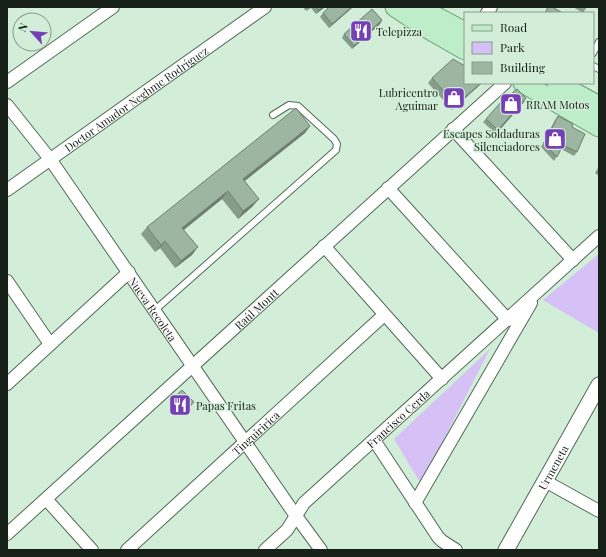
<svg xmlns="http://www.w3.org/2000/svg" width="606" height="557" font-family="'Playfair Display',serif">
<rect width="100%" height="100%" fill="#d3eed8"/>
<g fill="#d5c1f6">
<polygon points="599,254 599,333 543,300"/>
<polygon points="490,349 421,484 394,439"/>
</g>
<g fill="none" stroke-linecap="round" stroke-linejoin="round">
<g stroke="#526a57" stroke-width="8">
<g id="service">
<polyline points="593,53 599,42"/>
<polyline points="593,66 599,69"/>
<polyline points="155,310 336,150 337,144 334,139 298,106 289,105 273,115"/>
</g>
</g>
<g stroke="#526a57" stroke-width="14">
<g id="minor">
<polyline points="487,13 491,7"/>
<polyline points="7,82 113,7"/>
<path id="s1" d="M 7,105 L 50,159 L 296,516 L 321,550"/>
<polyline points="453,129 573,260"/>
<polyline points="388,188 508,320"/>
<path id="s2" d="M 7,190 L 265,7"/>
<polyline points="324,246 442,379"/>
<polyline points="7,281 50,344"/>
<polyline points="7,384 129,272"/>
<polyline points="374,440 438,537 442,541 456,550"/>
<polyline points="545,481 599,511"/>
<polyline points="46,499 92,550"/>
<polyline points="415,503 531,303"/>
<path id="s3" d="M 7,534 L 505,83"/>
<path id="s4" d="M 127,550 L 384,315"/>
<path id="s5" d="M 265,550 L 287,530 L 304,503 L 599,236"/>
</g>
</g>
<g stroke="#526a57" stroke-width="17">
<g id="tertiary">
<path id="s6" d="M 506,550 L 599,385"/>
</g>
</g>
<g stroke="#679e74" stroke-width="21">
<g id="primary">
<polyline points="395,7 430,30 465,50"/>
<polyline points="418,7 465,32"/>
<polyline points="523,83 599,127"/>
<polyline points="557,83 599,106"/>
</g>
</g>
<use href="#service" stroke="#fff" stroke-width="6"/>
<use href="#minor" stroke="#fff" stroke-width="12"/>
<use href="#tertiary" stroke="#fff" stroke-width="15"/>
<use href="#primary" stroke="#beeec9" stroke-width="19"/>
</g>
<g fill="#869d8a">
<polygon points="303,7 325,7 316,14 311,8 306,11"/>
<polygon points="353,7 329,28 320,17 323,13"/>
<polygon points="573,7 587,7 583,13"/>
<polygon points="382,20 380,24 352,49 342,38 344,34"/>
<polygon points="432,78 465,83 482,83 452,110 428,83"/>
<polygon points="524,102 496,134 483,122 486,119"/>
<polygon points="558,116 572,127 577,152 574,156 561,149 554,161 541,147 555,120"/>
<polygon points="310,126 305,133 245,181 253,206 238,219 222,199 184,230 192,255 175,268 160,248 155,252 141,234 147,227"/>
<polygon points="599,166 599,176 595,173"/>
<polygon points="171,400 191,406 180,416 169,404"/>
</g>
<g fill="#6d7f71">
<polygon points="323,7 325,7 316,14 319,10"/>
<polygon points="352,7 353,7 329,28 332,24"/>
<polygon points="382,20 380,24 352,49 354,46"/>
<polygon points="481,83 482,83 452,110 456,105"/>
<polygon points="526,98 524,102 496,134 498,130"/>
<polygon points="310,126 305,133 238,186 243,179"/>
<polygon points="228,191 222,199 177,235 182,228"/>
<polygon points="259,199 253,206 238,219 243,211"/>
<polygon points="165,241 160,248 155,252 161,245"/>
<polygon points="198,247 192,255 175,268 181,261"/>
<polygon points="194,402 191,406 180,416 183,412"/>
</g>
<g fill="#9cb6a1" stroke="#6d7f71">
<polygon points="316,7 323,7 319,10"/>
<polygon points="329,7 352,7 332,24 323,13"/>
<polygon points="548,7 552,7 563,13 545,13"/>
<polygon points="372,9 382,20 354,46 344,34"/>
<polygon points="453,59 465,66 465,83 481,83 456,105 432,78"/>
<polygon points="517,89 526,98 498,130 486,119 501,102"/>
<polygon points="296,108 310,126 243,179 259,199 243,211 228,191 182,228 198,247 181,261 165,241 161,245 147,227"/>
<polygon points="558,116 573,124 572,127 585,134 577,152 563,145 557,157 544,143"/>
<polygon points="182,390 194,402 183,412 171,400"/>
</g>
<defs>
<g id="restaurant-square" transform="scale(1.15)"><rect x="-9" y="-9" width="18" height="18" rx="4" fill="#773fb6" stroke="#d3eed8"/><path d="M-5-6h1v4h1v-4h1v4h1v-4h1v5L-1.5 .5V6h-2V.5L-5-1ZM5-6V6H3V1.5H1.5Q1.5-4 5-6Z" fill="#fff"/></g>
<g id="shop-square" transform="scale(1.15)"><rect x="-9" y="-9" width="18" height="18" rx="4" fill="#773fb6" stroke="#d3eed8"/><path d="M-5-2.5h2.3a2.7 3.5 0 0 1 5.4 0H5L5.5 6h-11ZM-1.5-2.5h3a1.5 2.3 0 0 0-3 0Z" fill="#fff"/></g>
</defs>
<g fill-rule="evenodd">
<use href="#restaurant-square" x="361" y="31"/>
<use href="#shop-square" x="454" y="98"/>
<use href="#shop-square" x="511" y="104"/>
<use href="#shop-square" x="555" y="139"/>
<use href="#restaurant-square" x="180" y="405"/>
</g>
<g text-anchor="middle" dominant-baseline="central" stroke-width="3" stroke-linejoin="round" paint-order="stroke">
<g font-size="11" fill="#172019" stroke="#d3eed8" text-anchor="start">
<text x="376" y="31">Telepizza</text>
<text x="438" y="92" text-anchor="end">Lubricentro<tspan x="438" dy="13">Aguimar</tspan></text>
<text x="526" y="104">RRAM Motos</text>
<text x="540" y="133" text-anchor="end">Escapes Soldaduras<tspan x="540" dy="13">Silenciadores</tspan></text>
<text x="196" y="405">Papas Fritas</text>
</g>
<g font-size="11" fill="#172019" stroke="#d3eed8">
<text stroke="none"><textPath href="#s2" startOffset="158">Doctor Amador Neghme Rodríguez</textPath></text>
<text stroke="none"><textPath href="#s3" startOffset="336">Raúl Montt</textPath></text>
<text stroke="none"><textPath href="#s1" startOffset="251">Nueva Recoleta</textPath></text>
<text stroke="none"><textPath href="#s5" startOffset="188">Francisco Cerda</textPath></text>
<text stroke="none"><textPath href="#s4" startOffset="174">Tinguiririca</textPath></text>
<text stroke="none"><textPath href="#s6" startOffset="95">Urmeneta</textPath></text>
</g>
</g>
<rect width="606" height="557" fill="none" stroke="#172019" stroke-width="16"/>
<rect x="464" y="12" width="130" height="72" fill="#d3eed8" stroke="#889c8c"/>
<rect x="472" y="25" width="20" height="6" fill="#beeec9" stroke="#889c8c"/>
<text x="500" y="32" font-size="12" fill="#172019">Road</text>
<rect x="472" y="42" width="20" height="12" fill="#d5c1f6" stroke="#889c8c"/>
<text x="500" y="52" font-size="12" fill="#172019">Park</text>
<rect x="472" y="62" width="20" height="12" fill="#9cb6a1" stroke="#889c8c"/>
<text x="500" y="72" font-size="12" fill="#172019">Building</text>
<g transform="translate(32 32) rotate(297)"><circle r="19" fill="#d3eed8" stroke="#889c8c"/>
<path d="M0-3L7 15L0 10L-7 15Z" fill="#773fb6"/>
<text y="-6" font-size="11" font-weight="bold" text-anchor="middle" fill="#172019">N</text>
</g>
</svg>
